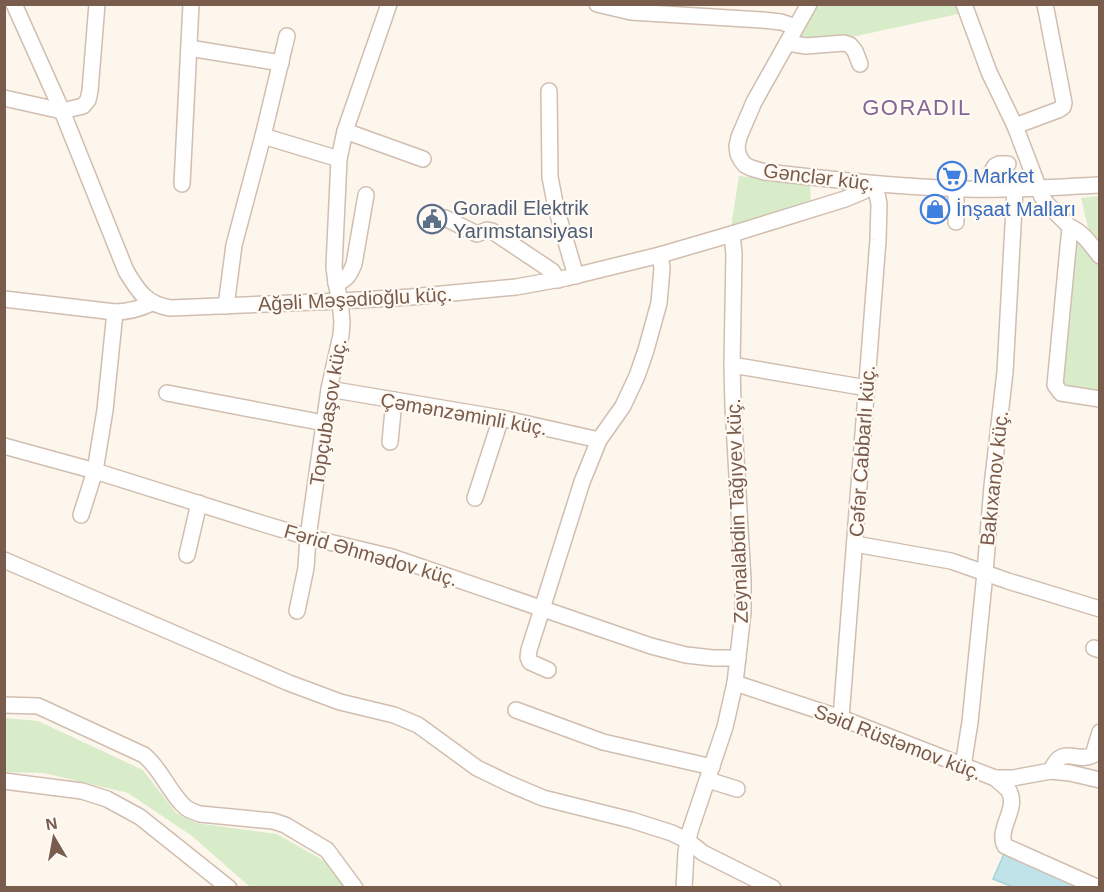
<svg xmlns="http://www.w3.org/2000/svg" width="1104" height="892" font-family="Arial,sans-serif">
<rect width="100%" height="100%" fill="#fdf6ec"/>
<g fill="#d8ecc9">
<polygon points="815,5 957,5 958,14 852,37 806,44 797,42"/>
<polygon points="739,176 810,184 811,203 731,227"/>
<polygon points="1099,196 1099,394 1059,387 1072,237 1089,231 1081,198"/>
<polygon points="5,718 38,721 143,770 176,813 196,823 277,834 328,863 345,887 250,887 192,836 128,793 44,773 5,772"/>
</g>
<polygon fill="#bfe3e8" stroke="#a5d3da" stroke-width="1.5" points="1004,854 1079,887 1013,887 993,879"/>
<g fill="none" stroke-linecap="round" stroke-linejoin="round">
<g stroke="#d1beb0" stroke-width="18">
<g id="minor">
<path d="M 14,4 L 62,111 L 126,271 C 138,291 146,304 170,308 L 340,301 L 411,297 L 516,287 L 566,278 L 660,255 L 732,234 L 845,199 L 864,191 L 875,184 L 879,204 L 878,240 L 841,718"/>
<polyline points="597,4 631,12 762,20 781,22 796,27"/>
<path d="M 809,4 L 754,102 L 739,137 L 737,146 L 738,154 L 741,160 L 745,165 L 751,168 L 765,172 C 824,178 883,186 943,188 C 995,191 1047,188 1100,185"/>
<polyline points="964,4 989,72 1015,126 1042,197 1047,204 1070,227 1055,385 1061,393 1100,399"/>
<polyline points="787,43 806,46 844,43 850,45 855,51 860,64"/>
<polyline points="189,48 281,63"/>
<polyline points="549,91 550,177 556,208 576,276"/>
<polyline points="4,98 62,111 83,106 88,100 90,91 97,4"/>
<polyline points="1015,126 1058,110 1063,107 1064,103 1045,4"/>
<polyline points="345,131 423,159"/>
<polyline points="263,136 339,159"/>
<polyline points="182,184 191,4"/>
<polyline points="994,189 992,171 995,166 999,164 1008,164"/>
<polyline points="445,218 477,234 487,230 492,231 552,271 558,280"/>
<polyline points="956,222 956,189"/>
<path d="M 1070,227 C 1084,233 1090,244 1100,256"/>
<path d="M 336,283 C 347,280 350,274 354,264 L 366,195"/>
<path d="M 4,299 L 115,312 C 129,312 139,309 152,303"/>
<polyline points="226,306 234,245 263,136 287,36"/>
<polyline points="732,365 867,388"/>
<polyline points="329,389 501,418 599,440"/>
<polyline points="167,393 324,423"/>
<polyline points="390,442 394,400"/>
<polyline points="4,446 95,471 267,525 308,537 392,557 651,646 686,655 713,658 738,658"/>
<polyline points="475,498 501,418"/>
<polyline points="81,515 95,471 105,410 115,312"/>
<polyline points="855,544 951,561 1008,581 1100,609"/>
<polyline points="187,555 199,503"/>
<polyline points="4,560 289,683 340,702 394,715 418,725 477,768 510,784 543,798 631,820 672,833 688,841 703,853 773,888"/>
<polyline points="297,611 306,568 308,537 329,389 341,335 342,322 340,301 336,283 334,267 339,159 345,131 389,4"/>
<polyline points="1094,648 1100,650"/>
<polyline points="548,670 530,662 528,657 529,650 582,482 599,440 623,406 637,376 646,350 659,303 662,268 660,255"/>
<polyline points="735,683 841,718 995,778 1013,778 1051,771 1070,773 1100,780"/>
<path d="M 4,705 L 38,706 L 144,755 C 161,769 168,790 183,805 C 187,810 194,812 200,814 L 273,821 L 285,825 L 327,850 L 355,888"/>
<polyline points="516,710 603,742 712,767"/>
<polyline points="963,766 970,722 985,573 992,486 1005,372 1015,189"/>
<path d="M 1051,771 C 1062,743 1077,764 1093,755 L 1100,732"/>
<path d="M 995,778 C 999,782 1005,786 1009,791 C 1019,809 996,829 1005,846 L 1099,888"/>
<polyline points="708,780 737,789"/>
<polyline points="4,781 82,791 107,799 140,817 229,888"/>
<polyline points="684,888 686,852 690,831 725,727 735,683 743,612 743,580 733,406 732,365 734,254 732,234"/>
</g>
</g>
<use href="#minor" stroke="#fff" stroke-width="15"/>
</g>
<defs>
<g id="supermarket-ring" transform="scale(1.5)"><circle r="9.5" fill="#fffaf3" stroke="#3f7fe0" stroke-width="1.5"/><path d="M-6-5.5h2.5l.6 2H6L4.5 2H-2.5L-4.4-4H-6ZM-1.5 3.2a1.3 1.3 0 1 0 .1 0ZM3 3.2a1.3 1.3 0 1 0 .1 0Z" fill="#3f7fe0"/></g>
<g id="shop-ring" transform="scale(1.5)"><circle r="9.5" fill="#fffaf3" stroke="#3f7fe0" stroke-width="1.5"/><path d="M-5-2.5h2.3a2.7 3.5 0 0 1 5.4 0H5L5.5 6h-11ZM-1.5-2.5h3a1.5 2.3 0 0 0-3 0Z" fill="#3f7fe0"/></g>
<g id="civic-ring" transform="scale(1.5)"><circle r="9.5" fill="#fffaf3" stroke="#5c6f8a" stroke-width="1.5"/><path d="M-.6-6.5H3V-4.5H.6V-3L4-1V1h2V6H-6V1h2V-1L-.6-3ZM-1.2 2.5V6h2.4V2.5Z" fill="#5c6f8a"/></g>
</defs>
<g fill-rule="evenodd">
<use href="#supermarket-ring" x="952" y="176"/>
<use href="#shop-ring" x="935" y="209"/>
<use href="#civic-ring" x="432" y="219"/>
</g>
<g text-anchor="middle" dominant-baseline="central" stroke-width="4.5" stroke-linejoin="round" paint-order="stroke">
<g font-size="20" fill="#366cbe" stroke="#fffaf3" text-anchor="start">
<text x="973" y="176">Market</text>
<text x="956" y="209">İnşaat Malları</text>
</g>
<g font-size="20" fill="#7a5c4d" stroke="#fffaf3">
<text transform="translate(819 177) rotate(7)">Gənclər küç.</text>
<text transform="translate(355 299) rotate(-3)">Ağəli Məşədioğlu küç.</text>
<text transform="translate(328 412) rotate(-81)">Topçubaşov küç.</text>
<text transform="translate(464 414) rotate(10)">Çəmənzəminli küç.</text>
<text transform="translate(862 451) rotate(-86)">Cəfər Cabbarlı küç.</text>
<text transform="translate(994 478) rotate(-84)">Bakıxanov küç.</text>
<text transform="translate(737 511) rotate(-92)">Zeynalabdin Tağıyev küç.</text>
<text transform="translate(371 555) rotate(16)">Fərid Əhmədov küç.</text>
<text transform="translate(898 742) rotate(21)">Səid Rüstəmov küç.</text>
</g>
<g font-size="20" fill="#4e5e75" stroke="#fffaf3" text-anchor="start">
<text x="453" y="208">Goradil Elektrik<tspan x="453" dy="23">Yarımstansiyası</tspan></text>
</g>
<g font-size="22" letter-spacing="1.5" fill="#846695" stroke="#fffaf3">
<text x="917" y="107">GORADIL</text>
</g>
</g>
<rect width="1104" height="892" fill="none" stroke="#7a5c4d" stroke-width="12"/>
<g transform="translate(54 838) rotate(350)" stroke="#fffaf3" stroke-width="4.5" paint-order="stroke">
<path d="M0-4.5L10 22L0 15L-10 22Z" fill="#7a5c4d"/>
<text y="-9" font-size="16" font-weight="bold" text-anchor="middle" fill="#7a5c4d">N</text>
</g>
</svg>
